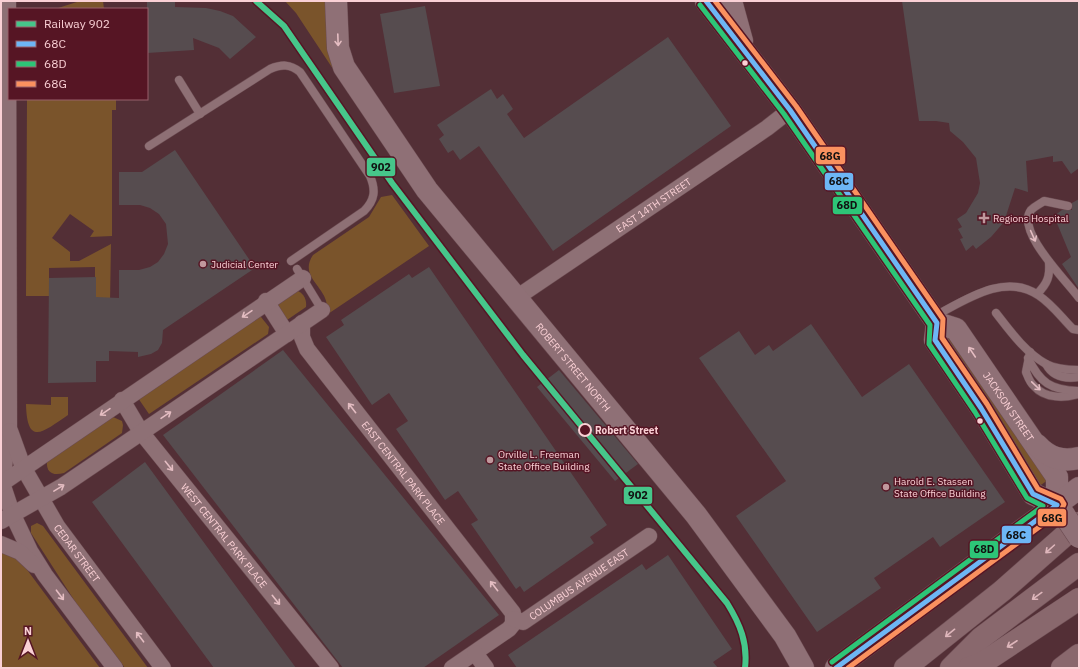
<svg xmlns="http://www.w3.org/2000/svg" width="1080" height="669" font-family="'IBM Plex Sans',sans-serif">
<rect width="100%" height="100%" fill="#532f36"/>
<g fill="#7a542b">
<polygon points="80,1 103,1 104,9 55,9"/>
<polygon points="285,1 327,1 333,69 296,13"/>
<polygon points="27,99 116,99 116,110 112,110 112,236 90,237 94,231 70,214 52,238 70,252 70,261 79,261 111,244 110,303 95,297 95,267 49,268 49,296 26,296"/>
<path d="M 392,195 L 429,246 L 325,316 C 336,289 296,280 313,255 L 369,217 L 381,197 Z"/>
<path d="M 298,291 C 304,294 307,300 306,307 L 287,320 L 275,305 Z"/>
<polygon points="258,317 261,317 269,327 268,334 149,414 138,398"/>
<polygon points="947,335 1048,480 1038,487 943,338"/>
<path d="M 51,397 L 68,397 L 68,415 C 44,431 27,448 26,404 L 51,405 Z"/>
<path d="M 113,417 L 122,421 L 123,425 L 122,433 L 64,473 C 53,476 46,473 47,461 Z"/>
<polygon points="37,523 43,526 148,668 125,668 76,603 31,533 31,526"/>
<polygon points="1,535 2,536 100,668 1,668"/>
</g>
<g fill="#564c4f">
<polygon points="147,1 175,1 175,7 206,8 220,11 233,16 256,37 230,59 219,48 193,38 194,50 147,53"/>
<polygon points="902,1 1079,1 1079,168 1071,174 1062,161 1053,162 1053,156 1026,161 1028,192 1015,188 1004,222 991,237 976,249 973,245 966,251 960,239 963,238 958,229 962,227 957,219 966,213 978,193 980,183 976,158 963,142 950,131 949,123 936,121 919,121"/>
<polygon points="425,6 440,86 394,93 380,14"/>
<polygon points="668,37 731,126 553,251 479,146 460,160 453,150 448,153 439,139 444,135 437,125 491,89 497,99 503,94 513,109 507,114 524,138"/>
<polygon points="175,150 255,268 163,330 162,343 158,350 151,354 138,357 138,352 109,351 109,361 96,361 96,382 48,383 49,278 96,277 96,297 119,298 119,270 139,270 150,267 158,262 164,254 168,244 166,224 159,214 150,208 140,205 119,205 119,172 142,172"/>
<polygon points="1079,199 1079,289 1062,264 1071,257 1054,216 1062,210 1072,210 1072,203"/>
<polygon points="429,267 607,525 590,537 594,543 524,592 520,586 516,589 471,524 478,520 458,491 445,500 396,429 408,421 389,393 372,405 326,337 344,325 341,320 409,274 412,278"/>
<polygon points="811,324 862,397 909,364 1005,502 940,547 933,537 874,578 881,588 817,632 736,516 786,481 699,358 739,331 755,355 769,345 773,351"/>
<polygon points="283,350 499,615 423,668 343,668 163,435"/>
<polygon points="559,370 638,464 615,481 537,387"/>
<polygon points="145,462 235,585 296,668 214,668 92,502"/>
<polygon points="668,555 732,649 713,662 718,668 517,668 508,655 642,564 646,570"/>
</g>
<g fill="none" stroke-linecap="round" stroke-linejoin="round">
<g stroke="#6c4c52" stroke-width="9">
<g id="lane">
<polyline points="179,80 200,114"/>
<path d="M 149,146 L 270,69 C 282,64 290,64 300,72 L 370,176 C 376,190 375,200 364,211 L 291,261"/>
<path d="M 1068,206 L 1044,201 C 1040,204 1035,206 1031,210 C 1015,231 1067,281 1079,298"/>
<polyline points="297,269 322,310"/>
<path d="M 1037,294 C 1048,283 1050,276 1049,262"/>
<path d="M 996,313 C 1010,331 1025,352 1046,364 C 1055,369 1069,370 1079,370"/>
<path d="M 933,317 C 964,301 1004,272 1038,295 C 1052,304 1062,318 1073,329 L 1079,330"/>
<path d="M 1030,352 L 1026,372 C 1028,377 1030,383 1034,386 C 1045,399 1065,398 1079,394"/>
<path d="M 1028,358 C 1040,383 1051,390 1078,391"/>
<path d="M 1046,364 C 1053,377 1066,379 1079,377"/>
</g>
</g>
<g stroke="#6c4c52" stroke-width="17">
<g id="street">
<polyline points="8,1 9,428 2,483 12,513 30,551 45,575 115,668"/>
<path id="s1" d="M 516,298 L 767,128 L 790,110"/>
<polyline points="266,301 287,334"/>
<path id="s2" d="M 302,323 L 302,337 L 307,349 L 513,613 L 513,624 L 509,629 L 452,668"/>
<path id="s3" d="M 122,400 L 141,432 L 331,668"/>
<path id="s4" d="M 10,431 L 23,467 L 57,526 L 163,668"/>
<polyline points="1,484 303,278"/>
<polyline points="1,521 61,487 322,310"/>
<polyline points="1,544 20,552 34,565"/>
<path id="s5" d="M 514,619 L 523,622 L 649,536"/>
<polyline points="475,653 486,668"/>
</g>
</g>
<g stroke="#6c4c52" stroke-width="23">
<g id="secondary">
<path id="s6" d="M 336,1 L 338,48 L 344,67 L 427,190 L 696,515 L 785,636 L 803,668"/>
<path id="s7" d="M 706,1 L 790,110 L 937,323 L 956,329 L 1057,477 L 1057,505"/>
<polyline points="731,1 742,41"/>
<polyline points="937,323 935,340 981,408 1033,494 1057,505 1065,516"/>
<path d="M 1037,445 C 1049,458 1062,462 1079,458"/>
<polyline points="836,668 1079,488"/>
</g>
</g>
<g stroke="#6c4c52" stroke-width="23">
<g id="highway">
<polyline points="905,668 1002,591 1079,523"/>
<polyline points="951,668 981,638 1079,564"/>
<polyline points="969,668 981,664 1079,599"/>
<polyline points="1062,668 1079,655"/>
</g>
</g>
<use href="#lane" stroke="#8e7075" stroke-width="8"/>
<use href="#street" stroke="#8e7075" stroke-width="16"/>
<use href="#secondary" stroke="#8f7076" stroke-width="22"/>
<use href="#highway" stroke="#89686d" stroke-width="22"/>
<g stroke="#6c4c52" stroke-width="23" stroke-linecap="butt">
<polyline id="secondary-bridge" points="1067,519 1079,537"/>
</g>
<use href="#secondary-bridge" stroke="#8f7076" stroke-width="22"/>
<g stroke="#561524" stroke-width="8">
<polyline id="bus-1" points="706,1 790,110 937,323 935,340 981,408 1033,494 1057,505 836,668"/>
</g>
<g stroke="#561524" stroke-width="8">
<polyline id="bus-2" points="700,5 784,114 930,325 929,344 975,412 1027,498 1043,506 832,662"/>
</g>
<g stroke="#561524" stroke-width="8">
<polyline id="bus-3" points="715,1 796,106 943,319 942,338 987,404 1038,489 1061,499 1064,504 1061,511 848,668"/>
</g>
<use href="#bus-1" stroke="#6db6f5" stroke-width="5"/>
<use href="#bus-2" stroke="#2dc577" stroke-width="5"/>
<use href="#bus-3" stroke="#fa915f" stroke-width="5"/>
<g stroke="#561524" stroke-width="9">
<path id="rail-1" d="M 256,1 L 284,26 L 392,183 L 523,355 L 727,603 C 740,624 748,643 745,668"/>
</g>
<use href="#rail-1" stroke="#46c68a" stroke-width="6"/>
</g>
<defs><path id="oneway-shaft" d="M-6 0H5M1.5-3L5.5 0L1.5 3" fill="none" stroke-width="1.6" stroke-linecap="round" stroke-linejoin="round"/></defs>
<g stroke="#e5bdc2">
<use href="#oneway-shaft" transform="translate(338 40) rotate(88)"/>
<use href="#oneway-shaft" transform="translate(972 352) rotate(-124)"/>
</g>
<g stroke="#e4bdc2">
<use href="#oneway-shaft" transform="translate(1033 236) rotate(66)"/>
<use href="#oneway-shaft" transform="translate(247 314) rotate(146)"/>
<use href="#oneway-shaft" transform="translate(1036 386) rotate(44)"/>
<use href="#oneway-shaft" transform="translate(352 408) rotate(-128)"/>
<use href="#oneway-shaft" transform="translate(105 412) rotate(146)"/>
<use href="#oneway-shaft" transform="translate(166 415) rotate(-34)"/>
<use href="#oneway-shaft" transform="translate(169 466) rotate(51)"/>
<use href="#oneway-shaft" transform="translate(59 488) rotate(-31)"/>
<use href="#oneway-shaft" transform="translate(494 586) rotate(-128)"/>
<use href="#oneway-shaft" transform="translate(60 595) rotate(53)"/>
<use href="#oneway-shaft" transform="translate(276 600) rotate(51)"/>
<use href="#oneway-shaft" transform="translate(140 637) rotate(-127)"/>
</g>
<g stroke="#deb6bb">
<use href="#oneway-shaft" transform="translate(1050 549) rotate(138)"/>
<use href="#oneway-shaft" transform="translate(1037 596) rotate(144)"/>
<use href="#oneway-shaft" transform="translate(950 633) rotate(141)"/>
<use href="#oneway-shaft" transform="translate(1012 644) rotate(147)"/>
</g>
<g fill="#fad0d5" stroke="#561524" stroke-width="1.5">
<circle cx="745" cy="63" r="3.5"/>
<circle cx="980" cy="421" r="3.5"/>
</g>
<g fill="#c0989d" stroke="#561524" stroke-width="1.5">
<path d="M982 212h4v4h4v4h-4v4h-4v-4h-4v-4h4z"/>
<circle cx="203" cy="264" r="4"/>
<circle cx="490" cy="460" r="4"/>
<circle cx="886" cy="487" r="4"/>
</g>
<circle fill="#561524" stroke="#fad0d5" stroke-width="2" cx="585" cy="430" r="6"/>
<g text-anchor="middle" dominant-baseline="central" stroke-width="3" stroke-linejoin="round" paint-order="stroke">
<g font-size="10" fill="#fad0d5" stroke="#561524">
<text stroke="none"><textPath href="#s1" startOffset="166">EAST 14TH STREET</textPath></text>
<text stroke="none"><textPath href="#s6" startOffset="445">ROBERT STREET NORTH</textPath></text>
<text stroke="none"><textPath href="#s7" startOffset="510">JACKSON STREET</textPath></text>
<text stroke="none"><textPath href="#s2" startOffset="184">EAST CENTRAL PARK PLACE</textPath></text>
<text stroke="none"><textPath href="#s3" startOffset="170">WEST CENTRAL PARK PLACE</textPath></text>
<text stroke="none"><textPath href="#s4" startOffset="140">CEDAR STREET</textPath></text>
<text stroke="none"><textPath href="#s5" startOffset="77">COLUMBUS AVENUE EAST</textPath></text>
</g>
<g font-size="10" fill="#fad0d5" stroke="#561524" text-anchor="start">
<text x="993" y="218">Regions Hospital</text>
<text x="211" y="264">Judicial Center</text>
<text x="498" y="454">Orville L. Freeman<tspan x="498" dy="12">State Office Building</tspan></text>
<text x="894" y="481">Harold E. Stassen<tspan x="894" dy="12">State Office Building</tspan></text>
</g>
<g font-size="10" font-weight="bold" fill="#fad0d5" stroke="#561524" text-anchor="start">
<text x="595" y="430">Robert Street</text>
</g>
</g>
<g stroke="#561524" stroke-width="1.5">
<rect x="815" y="146" width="31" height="19" rx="4" fill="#fa915f"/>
<rect x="366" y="157" width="30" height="20" rx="4" fill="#46c68a"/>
<rect x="824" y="172" width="30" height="19" rx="4" fill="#6db6f5"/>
<rect x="832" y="196" width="31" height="19" rx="4" fill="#2dc577"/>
<rect x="623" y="486" width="30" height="19" rx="4" fill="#46c68a"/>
<rect x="1037" y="508" width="30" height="19" rx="4" fill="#fa915f"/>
<rect x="1001" y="525" width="31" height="19" rx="4" fill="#6db6f5"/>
<rect x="969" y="540" width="30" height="19" rx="4" fill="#2dc577"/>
</g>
<g font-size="11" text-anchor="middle" font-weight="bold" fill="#111">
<text x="830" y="160">68G</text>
<text x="381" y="171">902</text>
<text x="839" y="185">68C</text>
<text x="847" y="209">68D</text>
<text x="638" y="499">902</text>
<text x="1052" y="522">68G</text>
<text x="1016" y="539">68C</text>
<text x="984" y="553">68D</text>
</g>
<rect width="1080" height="669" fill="none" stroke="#fad0d5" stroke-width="4"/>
<rect x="8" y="8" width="140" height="92" fill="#561524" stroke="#98606b"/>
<rect x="16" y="21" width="20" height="6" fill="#46c68a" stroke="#98606b"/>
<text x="44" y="28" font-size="12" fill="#fad0d5">Railway 902</text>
<rect x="16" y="41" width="20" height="6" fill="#6db6f5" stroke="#98606b"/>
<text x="44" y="48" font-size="12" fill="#fad0d5">68C</text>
<rect x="16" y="61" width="20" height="6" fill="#2dc577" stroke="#98606b"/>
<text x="44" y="68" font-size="12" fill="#fad0d5">68D</text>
<rect x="16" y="81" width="20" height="6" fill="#fa915f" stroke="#98606b"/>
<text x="44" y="88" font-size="12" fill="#fad0d5">68G</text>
<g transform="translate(28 641)" stroke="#561524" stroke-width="3" paint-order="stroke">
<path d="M0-3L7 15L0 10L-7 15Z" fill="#fad0d5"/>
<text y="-6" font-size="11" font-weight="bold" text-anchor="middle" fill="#fad0d5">N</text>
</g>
</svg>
